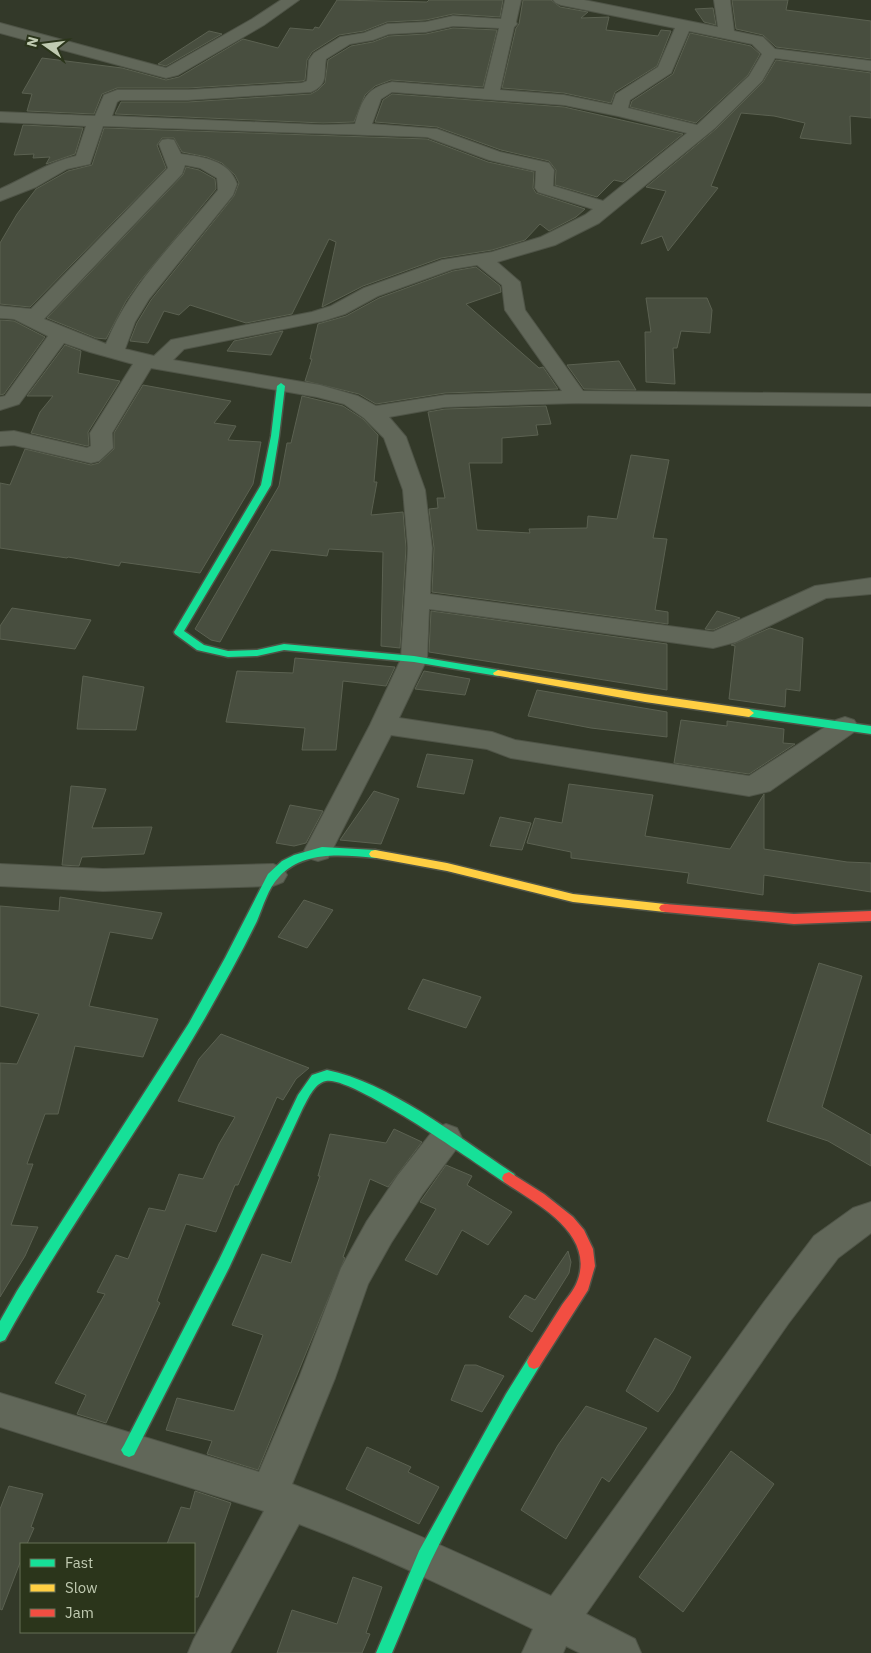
<svg xmlns="http://www.w3.org/2000/svg" width="871" height="1653" font-family="'IBM Plex Sans',sans-serif">
<rect width="100%" height="100%" fill="#333929"/>
<g fill="#484e3f" stroke="#5b6151">
<polygon points="337,0 427,2 429,0 503,0 500,17 453,14 426,20 387,22 364,31 339,35 312,52 307,60 305,80 302,81 188,88 117,88 102,94 94,114 27,111 32,94 22,93 42,58 122,68 166,80 179,77 243,39 278,48 290,28 313,30 315,27 319,28"/>
<polygon points="523,0 551,0 560,7 588,12 581,18 609,17 606,30 658,36 661,30 671,31 657,66 615,92 611,103 564,93 502,88 516,28 519,24"/>
<polygon points="732,0 788,0 786,10 871,21 871,59 776,47 763,35 736,29"/>
<polygon points="713,8 716,25 704,22 695,9"/>
<polygon points="453,28 497,30 483,87 391,80 375,86 365,95 354,122 323,123 115,114 121,102 188,102 311,94 318,90 325,83 328,60 351,46 373,42 389,36 426,34"/>
<polygon points="209,31 222,34 166,66 158,64"/>
<polygon points="690,33 751,46 760,54 748,75 696,123 630,107 632,101 673,74"/>
<polygon points="776,60 871,73 871,118 850,116 851,144 800,138 805,123 774,116 741,113 711,186 718,188 668,251 662,236 641,244 666,191 646,187 716,129 763,82"/>
<polygon points="392,94 564,107 683,134 623,182 614,180 597,197 555,185 556,170 549,161 501,150 437,127 375,122 383,100"/>
<polygon points="23,125 83,128 75,154 46,164 50,157 33,158 34,154 14,155"/>
<polygon points="104,128 427,139 488,162 534,172 533,188 536,193 585,209 576,217 549,231 540,224 525,240 492,250 441,258 363,286 322,307 336,242 329,239 292,314 246,323 190,305 179,315 164,311 148,343 130,341 137,323 151,300 234,196 239,183 235,175 222,163 207,157 182,152 174,138 162,138 157,145 166,168 30,307 0,304 0,243 17,214 36,189 68,171 92,165"/>
<polygon points="186,167 199,170 215,179 216,189 140,281 126,301 106,339 96,338 47,318 183,175"/>
<polygon points="476,267 500,286 501,292 466,304 539,368 543,367 558,389 445,393 376,404 359,394 305,381 312,359 310,359 318,324 346,316 379,298 453,271"/>
<polygon points="646,298 707,298 712,310 710,333 681,331 677,348 673,348 675,384 646,382 645,332 651,332"/>
<polygon points="0,320 14,321 45,337 4,394 0,395"/>
<polygon points="283,331 271,355 227,351 234,341"/>
<polygon points="65,345 81,351 78,373 120,381 88,432 89,445 87,446 31,433 40,412 53,396 27,396"/>
<polygon points="619,361 636,390 584,389 567,365"/>
<polygon points="143,385 231,401 214,423 236,426 228,440 261,442 253,484 200,573 121,562 119,566 68,557 67,558 0,548 0,483 10,485 25,449 91,465 99,463 114,449 114,433"/>
<polygon points="302,396 343,406 363,419 378,435 374,482 377,482 371,515 403,512 406,548 400,648 381,646 383,552 329,549 327,556 271,550 220,642 211,640 195,629 279,486 287,443 291,443"/>
<polygon points="546,406 551,424 536,425 538,435 502,438 502,463 469,463 477,530 530,533 529,529 587,528 588,516 617,519 631,455 669,460 653,538 667,539 655,610 668,612 668,624 432,592 434,548 429,509 438,508 437,498 445,498 428,412 445,409"/>
<polygon points="12,608 91,620 75,649 0,639 0,626"/>
<polygon points="431,611 667,644 667,690 429,652"/>
<polygon points="717,611 740,618 713,630 705,629"/>
<polygon points="770,628 803,638 800,691 786,689 785,707 729,699 735,646 731,645"/>
<polygon points="295,658 395,667 386,686 343,681 336,750 302,750 305,728 226,722 237,671 293,673"/>
<polygon points="424,671 470,679 465,695 415,689"/>
<polygon points="83,676 144,687 136,730 77,729"/>
<polygon points="537,690 667,712 667,737 591,728 528,716"/>
<polygon points="681,720 727,726 727,721 784,729 783,743 795,744 749,774 674,763"/>
<polygon points="427,754 473,760 464,794 417,787"/>
<polygon points="569,784 653,795 645,836 730,849 764,794 764,849 847,862 871,863 871,892 764,875 763,895 687,883 689,873 571,858 571,852 527,843 535,818 562,823"/>
<polygon points="71,786 106,789 92,828 152,827 144,854 82,857 79,866 62,865"/>
<polygon points="374,791 399,799 381,844 340,840"/>
<polygon points="290,805 323,811 306,843 294,846 276,843"/>
<polygon points="500,817 531,823 522,850 490,846"/>
<polygon points="60,897 162,913 152,939 110,932 89,1006 158,1019 143,1057 75,1046 58,1114 45,1114 27,1164 33,1164 11,1225 38,1227 25,1256 0,1297 0,1063 17,1064 39,1014 0,1006 0,906 59,911"/>
<polygon points="304,900 333,910 307,948 278,937"/>
<polygon points="819,963 862,976 822,1107 871,1135 871,1166 828,1141 767,1121"/>
<polygon points="423,979 481,997 466,1028 408,1009"/>
<polygon points="221,1034 309,1068 296,1079 283,1100 277,1097 238,1185 235,1185 216,1232 186,1224 157,1301 160,1303 106,1423 77,1414 86,1395 55,1383 105,1294 97,1292 116,1255 128,1259 149,1208 165,1211 179,1174 203,1179 219,1144 235,1117 178,1101 199,1059"/>
<polygon points="394,1129 422,1142 388,1187 370,1179 343,1257 345,1258 258,1470 207,1454 212,1441 166,1430 177,1398 234,1411 263,1335 232,1325 262,1254 291,1263 320,1176 318,1176 330,1134 386,1143"/>
<polygon points="446,1165 472,1176 467,1185 512,1212 488,1245 462,1230 437,1275 405,1260 436,1209 420,1202"/>
<polygon points="568,1251 571,1262 569,1273 532,1332 509,1317 525,1295 535,1300"/>
<polygon points="655,1338 691,1357 673,1391 658,1412 626,1391"/>
<polygon points="465,1365 476,1365 504,1376 482,1412 451,1400"/>
<polygon points="586,1406 647,1428 609,1482 602,1477 566,1539 521,1510 558,1445"/>
<polygon points="367,1447 411,1467 408,1472 439,1487 419,1524 346,1489"/>
<polygon points="731,1451 774,1484 683,1612 639,1577"/>
<polygon points="9,1486 43,1494 31,1527 34,1528 27,1544 21,1544 21,1560 2,1610 0,1609 0,1509"/>
<polygon points="195,1491 231,1503 198,1597 194,1597 194,1544 167,1544 181,1507 190,1509"/>
<polygon points="353,1577 382,1587 366,1633 370,1634 362,1653 277,1653 292,1610 337,1624"/>
</g>
<g fill="none" stroke-linecap="round" stroke-linejoin="round">
<g stroke="#4f5447" stroke-width="2">
<g id="street">
<polygon points="281,0 299,0 264,25 178,75 166,78 0,33 0,23 166,68 252,19"/>
<path d="M 505,0 L 521,0 L 516,22 L 517,24 L 514,27 L 500,90 L 564,95 L 612,105 L 616,94 L 658,67 L 675,28 L 561,5 L 556,3 L 553,0 L 584,0 L 718,27 L 714,0 L 730,0 L 734,31 L 763,37 L 775,49 L 871,61 L 871,71 L 775,58 L 762,81 L 715,128 L 599,223 L 555,245 L 497,262 L 520,282 L 525,310 L 583,391 L 871,394 L 871,406 L 577,403 L 445,407 L 389,417 L 406,437 L 425,490 L 432,548 L 430,594 L 713,632 L 815,586 L 871,578 L 871,594 L 826,598 L 736,642 L 713,648 L 429,609 L 427,659 L 399,718 L 492,732 L 515,740 L 749,776 L 836,720 L 845,717 L 854,720 L 858,726 L 854,732 L 770,791 L 749,796 L 511,758 L 487,749 L 391,735 L 328,858 L 318,861 L 308,858 L 304,851 L 370,725 L 401,659 L 408,548 L 403,490 L 384,438 L 364,418 L 344,404 L 317,397 L 151,368 L 112,433 L 113,448 L 99,461 L 91,463 L 14,445 L 0,446 L 0,432 L 14,431 L 87,448 L 91,446 L 90,433 L 133,364 L 90,352 L 64,343 L 19,404 L 0,410 L 0,397 L 5,396 L 48,336 L 14,319 L 0,318 L 0,306 L 31,309 L 168,168 L 159,144 L 162,140 L 168,139 L 174,140 L 181,154 C 203,157 229,160 237,184 L 233,195 L 149,299 L 135,322 L 125,349 L 154,356 L 171,340 L 312,312 L 331,306 L 364,288 L 442,260 L 492,252 L 541,237 L 585,215 L 593,209 L 538,192 L 535,188 L 536,171 L 489,160 L 427,137 L 103,126 L 90,164 L 67,169 L 36,187 L 0,201 L 0,189 C 26,178 48,162 76,156 L 86,126 L 0,122 L 0,112 L 95,116 L 104,95 L 117,90 L 188,90 L 302,83 L 307,81 L 309,60 L 311,57 L 314,53 L 340,37 L 364,33 L 387,24 L 426,22 L 453,16 L 501,19 ZM 453,26 L 499,28 L 484,89 L 392,82 C 366,88 362,100 355,124 L 323,125 L 112,116 L 117,102 L 120,100 L 188,100 L 311,92 C 329,84 323,75 326,59 L 350,44 L 373,40 L 389,34 L 426,32 ZM 689,31 L 752,44 L 762,54 L 749,76 L 697,125 L 628,108 L 630,100 L 671,73 ZM 392,92 L 564,105 L 618,116 L 687,133 L 603,201 L 553,186 L 554,170 L 549,163 L 500,152 L 437,129 L 372,124 L 381,99 ZM 185,165 L 200,168 L 217,178 L 218,190 C 178,239 129,285 106,344 L 44,319 L 182,174 ZM 477,265 L 502,285 L 505,310 L 562,391 L 445,395 L 376,406 L 358,396 L 320,385 L 173,360 L 184,349 L 323,321 L 345,314 L 378,296 L 453,269 Z"/>
<polygon points="0,864 103,869 273,864 283,868 287,875 283,882 273,886 103,891 0,886"/>
<path d="M 446,1124 L 457,1128 L 462,1138 L 457,1148 L 422,1195 L 391,1243 L 368,1284 L 335,1378 L 292,1484 C 380,1517 466,1556 551,1596 L 764,1302 L 814,1236 L 853,1208 L 871,1202 L 871,1233 L 838,1258 L 788,1324 L 586,1614 L 635,1639 L 641,1653 L 580,1653 L 566,1646 L 563,1653 L 522,1653 L 533,1629 C 456,1592 379,1554 299,1524 L 230,1653 L 188,1653 L 194,1639 L 264,1511 L 0,1427 L 0,1393 L 259,1472 L 299,1378 L 341,1268 L 367,1221 L 398,1175 L 435,1128 Z"/>
</g>
</g>
<g stroke="#4f5447" stroke-width="3">
<g id="fast">
<polygon points="281,383 285,386 279,436 271,485 184,631 204,645 228,651 257,650 284,644 414,656 498,670 503,673 502,675 498,676 414,662 284,650 257,656 228,657 197,650 175,634 174,632 261,485 271,436 277,386"/>
<polygon points="749,709 871,726 871,734 745,716 744,713"/>
<path d="M 322,847 L 375,850 L 379,851 L 381,854 L 379,857 L 375,858 C 342,855 304,850 279,877 C 268,888 263,907 257,921 C 241,954 223,986 205,1018 C 142,1127 66,1229 5,1340 L 0,1342 L 0,1321 L 17,1291 L 189,1023 L 225,958 L 268,874 L 282,861 L 294,855 Z"/>
<path d="M 327,1070 C 388,1082 461,1139 514,1174 L 516,1178 L 514,1182 L 509,1184 L 504,1182 C 477,1164 351,1075 326,1081 C 314,1083 307,1101 302,1110 L 229,1268 L 134,1455 L 129,1457 L 124,1455 L 121,1450 L 124,1445 L 219,1260 L 298,1095 L 312,1075 Z"/>
<path d="M 534,1355 L 539,1357 L 541,1362 L 539,1367 C 500,1430 463,1495 431,1561 C 417,1591 405,1623 392,1653 L 376,1653 L 419,1551 L 506,1394 L 529,1357 Z"/>
</g>
</g>
<g stroke="#4f5447" stroke-width="3">
<g id="slow">
<polygon points="498,670 645,694 749,709 754,713 749,717 645,702 494,675 493,673"/>
<polygon points="375,850 447,863 573,894 665,904 669,905 671,908 669,911 665,912 573,902 447,871 371,857 369,854 371,851"/>
</g>
</g>
<g stroke="#4f5447" stroke-width="3">
<g id="jam">
<polygon points="665,904 794,914 871,911 871,921 794,924 665,912 661,911 659,908 661,905"/>
<path d="M 509,1172 L 544,1194 L 573,1217 L 584,1230 L 593,1249 L 595,1266 L 588,1290 L 539,1367 L 534,1369 L 529,1367 L 527,1362 L 529,1357 C 540,1340 551,1322 562,1305 C 567,1298 574,1290 577,1282 C 596,1234 537,1204 504,1182 L 502,1178 L 504,1174 Z"/>
</g>
</g>
<use href="#street" fill="#616759" fill-rule="evenodd"/>
<use href="#fast" fill="#16e098" fill-rule="evenodd"/>
<use href="#slow" fill="#ffcf43" fill-rule="evenodd"/>
<use href="#jam" fill="#f24e42" fill-rule="evenodd"/>
</g>
<rect x="20" y="1543" width="175" height="90" fill="#2b351b" stroke="#677157"/>
<rect x="30" y="1559" width="25" height="8" fill="#16e098" stroke="#677157"/>
<text x="65" y="1568" font-size="15" fill="#c1cbb2">Fast</text>
<rect x="30" y="1584" width="25" height="8" fill="#ffcf43" stroke="#677157"/>
<text x="65" y="1593" font-size="15" fill="#c1cbb2">Slow</text>
<rect x="30" y="1609" width="25" height="8" fill="#f24e42" stroke="#677157"/>
<text x="65" y="1618" font-size="15" fill="#c1cbb2">Jam</text>
<g transform="translate(45 45) rotate(284)" stroke="#2b351b" stroke-width="4" paint-order="stroke">
<path d="M0-4L9 19L0 12L-9 19Z" fill="#c1cbb2"/>
<text y="-8" font-size="14" font-weight="bold" text-anchor="middle" fill="#c1cbb2">N</text>
</g>
</svg>
